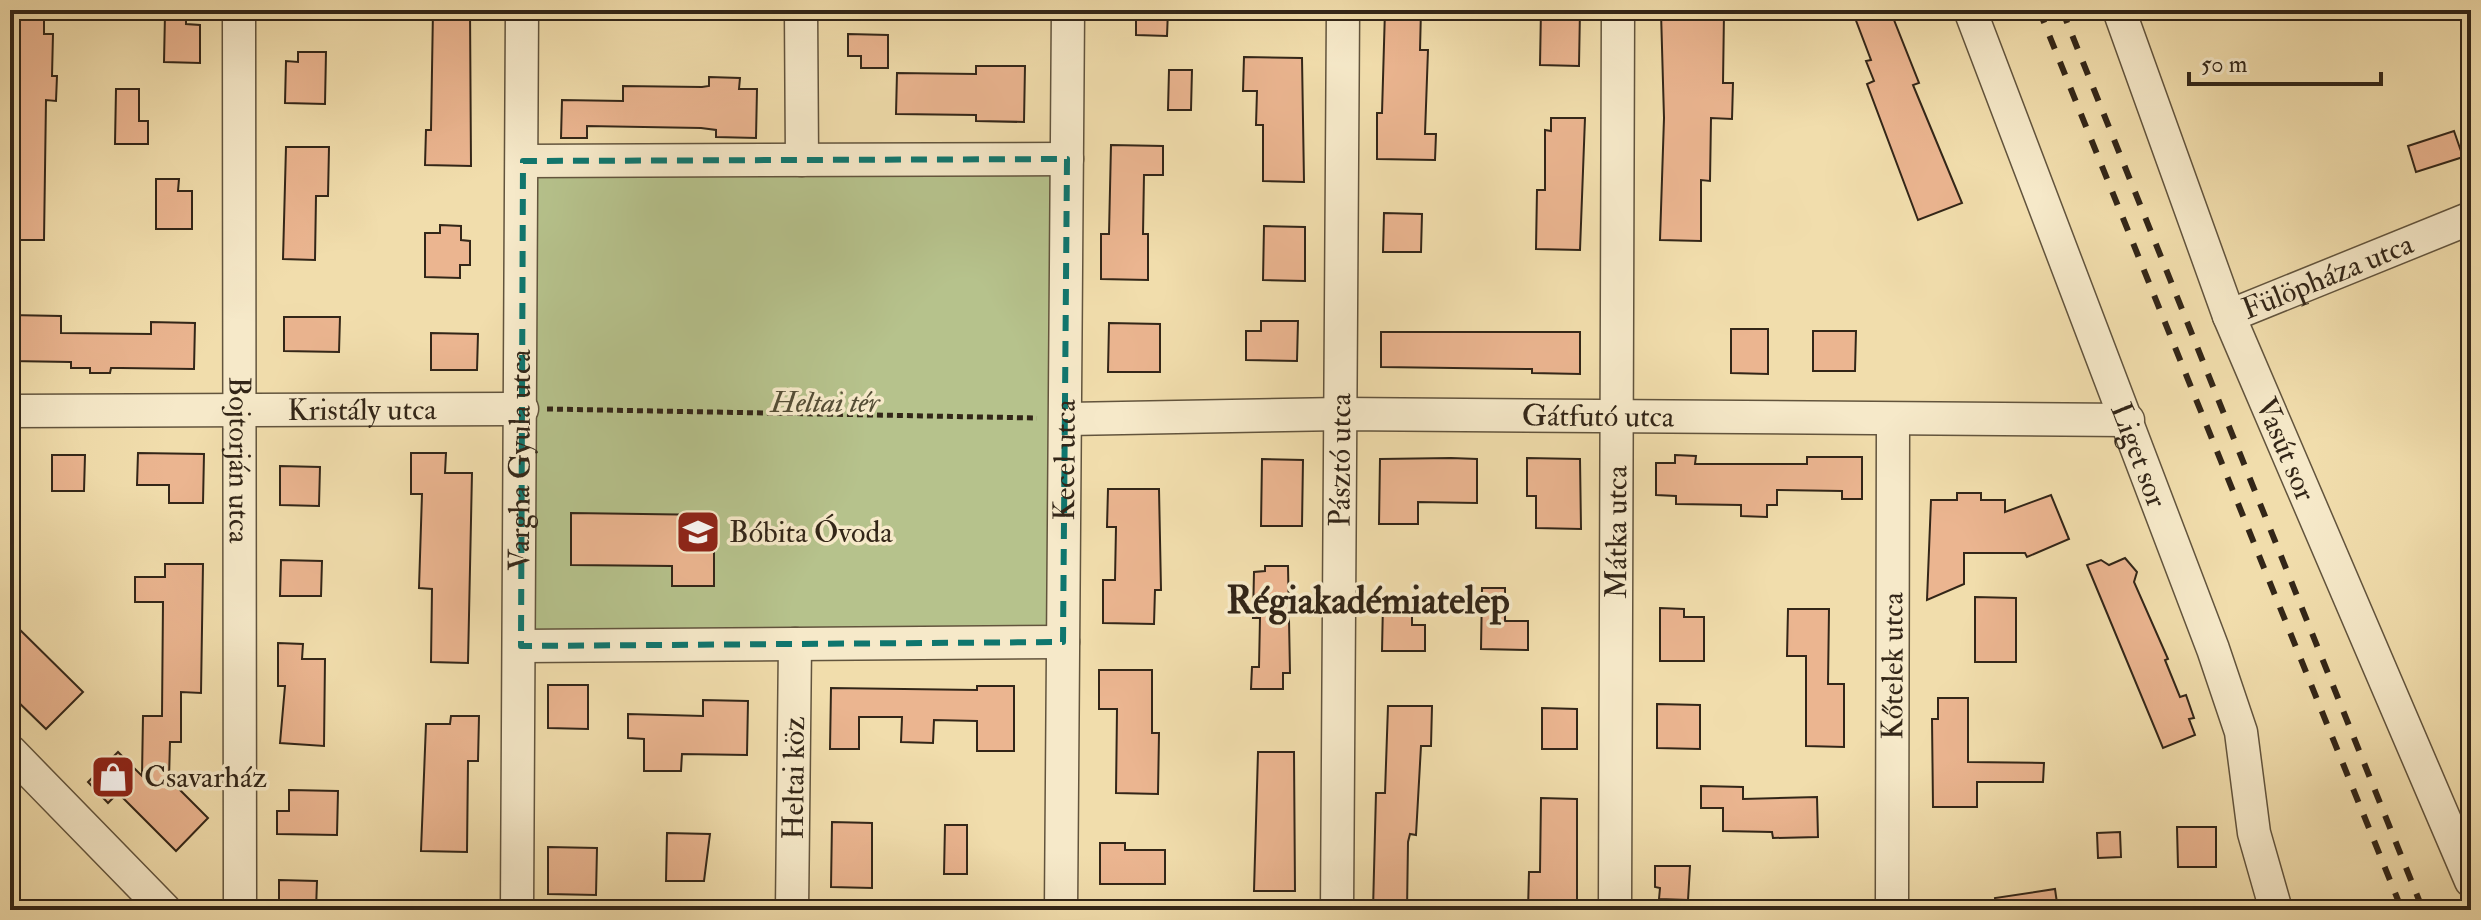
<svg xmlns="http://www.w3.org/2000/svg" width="2481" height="920" font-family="'IM FELL Double Pica',serif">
<rect width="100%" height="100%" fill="#f1ddac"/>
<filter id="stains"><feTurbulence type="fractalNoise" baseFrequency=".0025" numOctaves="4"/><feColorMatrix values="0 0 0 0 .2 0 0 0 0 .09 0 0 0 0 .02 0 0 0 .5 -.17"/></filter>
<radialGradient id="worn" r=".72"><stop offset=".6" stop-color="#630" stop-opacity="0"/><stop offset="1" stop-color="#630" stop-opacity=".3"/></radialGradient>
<polygon fill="#b6c28c" stroke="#747452" stroke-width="2" points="1067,159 1063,642 521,646 523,161"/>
<g fill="#ebb590" stroke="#332618" stroke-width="2">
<polygon points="433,10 470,10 471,166 425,165 426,130 431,130"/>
<polygon points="1136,10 1168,10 1167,36 1136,35"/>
<polygon points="1385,10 1421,10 1420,50 1428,50 1425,134 1436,134 1435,160 1377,159 1377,113 1382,113"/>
<polygon points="1541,10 1580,10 1579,66 1540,65"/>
<polygon points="1852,10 1890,10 1919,83 1913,85 1962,203 1918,220 1867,84 1874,81 1866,61 1871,60"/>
<polygon points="1661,12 1724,13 1723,83 1733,83 1732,119 1711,118 1710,181 1701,180 1701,241 1660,240 1664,118"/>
<polygon points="165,14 186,14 186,24 200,25 200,63 164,62"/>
<polygon points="10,18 44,19 44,34 53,34 52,76 57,76 56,101 46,100 44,240 10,240"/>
<polygon points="848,34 888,35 888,68 861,68 861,56 848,56"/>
<polygon points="298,52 326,52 325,104 285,103 286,61 298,62"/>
<polygon points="1244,57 1302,58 1304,182 1263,181 1263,125 1256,125 1257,91 1243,91"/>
<polygon points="976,66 1025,66 1024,122 976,121 976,115 896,114 897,73 976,74"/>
<polygon points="1169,70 1192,70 1191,110 1168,110"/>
<polygon points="709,77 740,78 739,89 757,89 756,138 716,137 716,130 701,128 587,126 587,138 561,138 562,100 623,101 623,86 702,87 709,86"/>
<polygon points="116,89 139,89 139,121 148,121 148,144 115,144"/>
<polygon points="1551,118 1585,118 1580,250 1536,249 1537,190 1545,190 1545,130 1551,131"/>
<polygon points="2454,131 2463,157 2416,172 2408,146"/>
<polygon points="1111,145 1163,146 1163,175 1144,175 1143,234 1148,234 1148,280 1101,279 1101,234 1109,234"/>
<polygon points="286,147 329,147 328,196 316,196 315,260 283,259"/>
<polygon points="156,179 179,179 178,191 192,191 192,229 156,229"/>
<polygon points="1384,213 1422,214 1421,252 1383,252"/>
<polygon points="440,225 461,226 461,240 470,241 470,265 460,265 460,278 425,277 425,233 440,233"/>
<polygon points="1264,226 1305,227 1305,281 1263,280"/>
<polygon points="10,315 61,316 61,333 151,334 151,322 195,323 194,369 121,368 111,368 110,373 90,373 90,368 71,368 71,362 10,361"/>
<polygon points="284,317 340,317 339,352 284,351"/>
<polygon points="1261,321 1298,321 1297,361 1246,360 1246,331 1261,331"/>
<polygon points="1109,323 1160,324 1160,372 1108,372"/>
<polygon points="1731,329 1768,329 1768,374 1731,373"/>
<polygon points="1813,331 1856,331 1855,371 1813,371"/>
<polygon points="1381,332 1580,332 1580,374 1532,373 1532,369 1381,367"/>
<polygon points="431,333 478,334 477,370 431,370"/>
<polygon points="138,453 204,454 203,503 169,503 169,485 137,485"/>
<polygon points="411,453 446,453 445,473 472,473 468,663 431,662 432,589 419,588 422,494 411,494"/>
<polygon points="52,455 85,455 84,491 52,491"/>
<polygon points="1675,455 1696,456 1695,464 1807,464 1807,457 1862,457 1862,499 1842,499 1842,491 1777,490 1777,505 1767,505 1767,517 1741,516 1741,505 1676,504 1676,496 1656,495 1656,463 1675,463"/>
<polygon points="1451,458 1477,459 1477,503 1418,502 1418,524 1379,524 1380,459"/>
<polygon points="1527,458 1580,459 1581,529 1536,528 1536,496 1527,496"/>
<polygon points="1262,459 1303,460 1302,526 1261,526"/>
<polygon points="280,466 320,467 319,506 280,505"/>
<polygon points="1108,489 1159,489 1161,590 1155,590 1154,624 1103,623 1103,580 1115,580 1116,527 1107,527"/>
<polygon points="1957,493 1981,493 1981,500 2005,500 2005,512 2051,495 2069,539 2027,557 2025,553 1964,553 1964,584 1927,600 1931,500 1957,500"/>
<polygon points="571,513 714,515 714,586 672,586 672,566 571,565"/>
<polygon points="2125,558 2137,572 2134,582 2168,659 2165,660 2180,697 2186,695 2194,718 2189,719 2195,735 2163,748 2087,565 2101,560 2109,565"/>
<polygon points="281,560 322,561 321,596 280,596"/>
<polygon points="165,564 203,564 201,693 181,692 181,742 170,742 169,779 208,818 176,851 118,793 108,803 88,782 118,752 142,776 143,716 162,716 163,602 135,602 135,577 165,577"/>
<polygon points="1265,566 1288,566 1290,673 1283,673 1283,689 1251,689 1252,667 1259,667 1260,618 1253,618 1254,572 1265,571"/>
<polygon points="1482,588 1505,588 1505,621 1528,621 1528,650 1481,649"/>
<polygon points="1975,597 2016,598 2016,662 1975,662"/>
<polygon points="1383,603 1412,603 1412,625 1425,625 1425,651 1382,651"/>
<polygon points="1660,608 1684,609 1684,617 1704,617 1704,661 1660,661"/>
<polygon points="1788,609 1829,609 1828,684 1844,684 1844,747 1806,746 1806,656 1787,656"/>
<polygon points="10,620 83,692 46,729 10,694"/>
<polygon points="278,643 303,644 302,659 325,659 324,746 280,743 285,686 278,686"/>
<polygon points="1099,670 1152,670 1152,733 1159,733 1158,794 1116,793 1117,709 1099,709"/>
<polygon points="548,685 588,685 588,729 548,728"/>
<polygon points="977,686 1014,686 1014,751 977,751 977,721 934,720 933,743 901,742 902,717 859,717 859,749 830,749 831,688 977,690"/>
<polygon points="1938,698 1968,698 1968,762 2044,763 2043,782 1977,782 1977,807 1933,807 1932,719 1938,719"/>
<polygon points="703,700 748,701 747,755 682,754 681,771 644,771 644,739 628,738 628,714 703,716"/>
<polygon points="1657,704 1700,705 1700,749 1657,748"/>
<polygon points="1388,706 1432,706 1431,746 1421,746 1416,835 1410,834 1408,842 1407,910 1373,910 1376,793 1385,793"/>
<polygon points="1542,708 1577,709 1577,749 1542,749"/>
<polygon points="451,716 479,716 478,761 468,761 467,852 421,851 426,724 450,724"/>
<polygon points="1258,752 1294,752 1295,891 1254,891"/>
<polygon points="1701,786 1743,787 1743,799 1817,797 1818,837 1773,838 1772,832 1723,831 1723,808 1701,808"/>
<polygon points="289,790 338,791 337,835 277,834 277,811 289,811"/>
<polygon points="1541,798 1577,799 1577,910 1528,910 1529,872 1540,872"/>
<polygon points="832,822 872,823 872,888 831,887"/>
<polygon points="945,825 967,825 967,874 944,874"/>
<polygon points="2177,827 2216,827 2216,867 2178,867"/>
<polygon points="2120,832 2121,857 2098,858 2097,833"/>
<polygon points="667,833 710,834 704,881 666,881"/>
<polygon points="1100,843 1125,843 1125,850 1165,850 1165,884 1100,884"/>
<polygon points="548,847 597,848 596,895 548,894"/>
<polygon points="1655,866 1690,866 1688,900 1659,899 1660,888 1655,887"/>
<polygon points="279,880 317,881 316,910 279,910"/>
<polygon points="2055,889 2058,910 1996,910 1995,898"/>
</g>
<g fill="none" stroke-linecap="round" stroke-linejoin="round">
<g stroke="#62543d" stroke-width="35">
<g id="minor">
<path id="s1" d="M 239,10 L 240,910"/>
<polyline points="801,10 802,160"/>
<path id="s2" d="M 1970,10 L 2213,649 L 2241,732 L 2254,833 L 2276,910"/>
<path id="s3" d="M 2119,10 L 2229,316 L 2471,881"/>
<polyline points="523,161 1067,159"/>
<path id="s4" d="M 2229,316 L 2471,218"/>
<path id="s5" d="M 10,411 L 522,409"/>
<path id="s6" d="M 1068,419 L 1340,414 L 2128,420"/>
<polyline points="521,646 1063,642"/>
<polyline points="10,751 165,910"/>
<path id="s7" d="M 517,910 L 522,10"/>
<path id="s8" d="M 792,910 L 795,644"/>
<path id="s9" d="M 1061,910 L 1068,10"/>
<path id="s10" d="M 1337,910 L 1343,10"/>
<path id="s11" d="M 1615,910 L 1618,10"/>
<path id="s12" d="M 1892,910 L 1893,421"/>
</g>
</g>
<polyline stroke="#332618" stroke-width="5" stroke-dasharray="6 4" stroke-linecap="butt" points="547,409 1037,418"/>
<use href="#minor" stroke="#f6e9c9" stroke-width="32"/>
<g stroke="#332618" stroke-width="6" stroke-dasharray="14 14" stroke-linecap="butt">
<polyline points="2039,10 2402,910"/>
<polyline points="2062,10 2423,910"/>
</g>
</g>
<path fill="none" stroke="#0f766e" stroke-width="6" stroke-dasharray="16 10" stroke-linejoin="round" d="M 1067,159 L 1063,642 L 521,646 L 523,161 Z"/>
<defs>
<g id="school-square" transform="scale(2.3)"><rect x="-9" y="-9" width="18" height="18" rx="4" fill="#8f2418" stroke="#f6e9c9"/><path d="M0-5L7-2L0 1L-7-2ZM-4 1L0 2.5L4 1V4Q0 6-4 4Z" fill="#fff"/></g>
<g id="shop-square" transform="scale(2.3)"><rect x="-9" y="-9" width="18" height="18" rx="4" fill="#8f2418" stroke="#f6e9c9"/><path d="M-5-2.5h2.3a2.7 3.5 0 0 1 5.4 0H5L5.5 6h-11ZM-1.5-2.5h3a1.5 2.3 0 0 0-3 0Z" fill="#fff"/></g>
</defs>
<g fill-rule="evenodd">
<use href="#school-square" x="698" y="532"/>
<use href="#shop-square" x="113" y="777"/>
</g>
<g text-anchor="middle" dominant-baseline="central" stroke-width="7" stroke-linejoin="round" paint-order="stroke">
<g font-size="30" fill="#332618" stroke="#f6e9c9">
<text stroke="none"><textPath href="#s4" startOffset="106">Fülöpháza utca</textPath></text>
<text stroke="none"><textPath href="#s5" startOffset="352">Kristály utca</textPath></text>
<text stroke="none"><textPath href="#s6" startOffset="530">Gátfutó utca</textPath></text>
<text stroke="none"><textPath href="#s3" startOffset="470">Vasút sor</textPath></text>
<text stroke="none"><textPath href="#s2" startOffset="476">Liget sor</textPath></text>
<text stroke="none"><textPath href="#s1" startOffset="450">Bojtorján utca</textPath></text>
<text stroke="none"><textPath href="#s7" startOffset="450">Vargha Gyula utca</textPath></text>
<text stroke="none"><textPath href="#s9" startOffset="450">Kecel utca</textPath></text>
<text stroke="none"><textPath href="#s10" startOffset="450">Pásztó utca</textPath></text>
<text stroke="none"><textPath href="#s11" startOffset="378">Mátka utca</textPath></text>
<text stroke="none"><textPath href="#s12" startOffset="244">Kőtelek utca</textPath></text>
<text stroke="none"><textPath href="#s8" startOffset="132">Heltai köz</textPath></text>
</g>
<g font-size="30" font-style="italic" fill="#544d35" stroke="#f6e9c9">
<text x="825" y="402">Heltai tér</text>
</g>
<g font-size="30" fill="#332618" stroke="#f6e9c9" text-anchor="start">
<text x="729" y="532">Bóbita Óvoda</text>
<text x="144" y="777">Csavarház</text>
</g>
<g font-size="38" font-weight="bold" fill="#332618" stroke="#f6e9c9">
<text x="1368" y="601">Régiakadémiatelep</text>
</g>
</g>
<rect width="2481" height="920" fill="none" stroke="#f1ddac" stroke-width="40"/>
<rect x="12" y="12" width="2457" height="896" fill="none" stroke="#332618" stroke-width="4"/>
<rect x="20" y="20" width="2441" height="880" fill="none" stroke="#332618" stroke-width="2"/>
<path d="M2189 72v12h192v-12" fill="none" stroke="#332618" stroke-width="4"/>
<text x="2201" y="72" font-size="24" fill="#332618" stroke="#f6e9c9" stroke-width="6" paint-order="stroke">50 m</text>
<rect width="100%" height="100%" filter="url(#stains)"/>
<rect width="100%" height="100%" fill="url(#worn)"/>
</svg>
